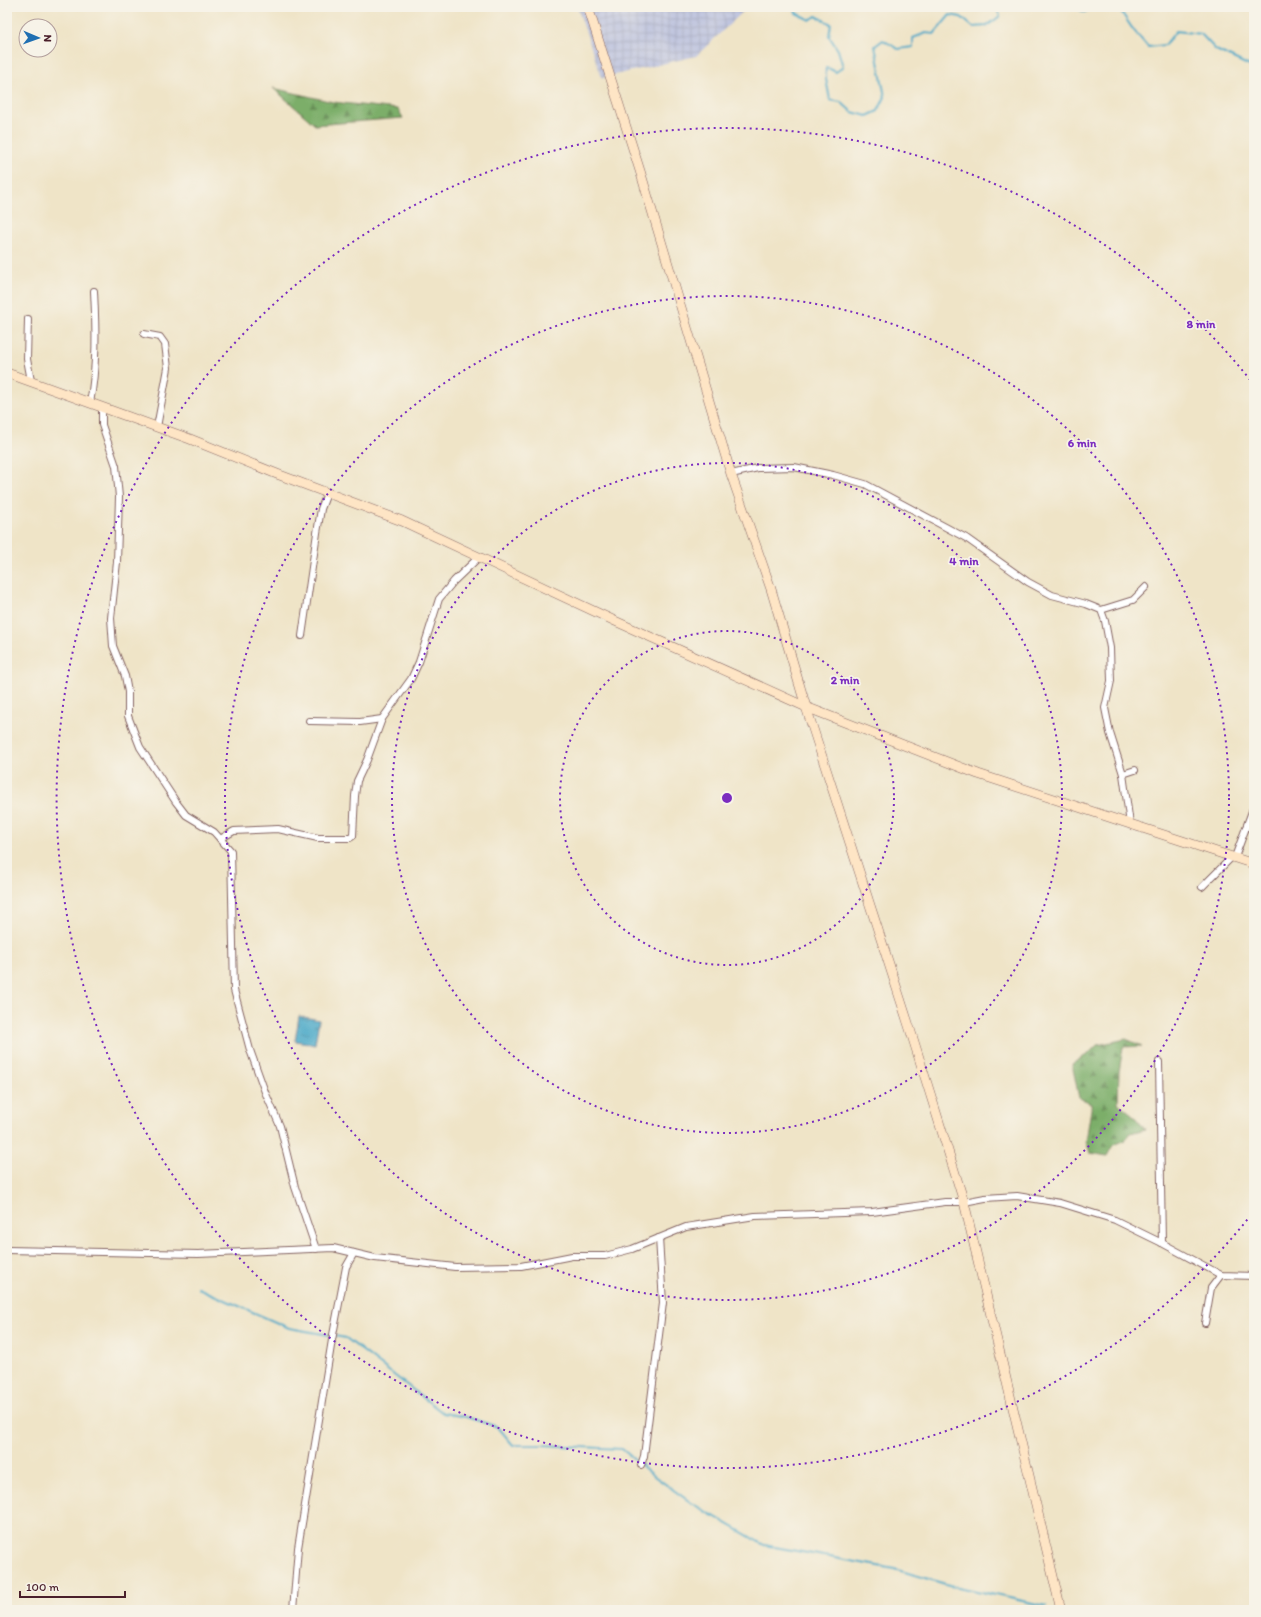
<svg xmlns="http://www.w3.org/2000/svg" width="1261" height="1617" font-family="Itim,sans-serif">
<defs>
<pattern id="industrial-grid" width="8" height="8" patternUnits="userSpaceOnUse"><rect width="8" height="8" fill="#bdc3de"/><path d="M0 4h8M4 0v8" fill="none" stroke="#a4a7bf"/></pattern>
<pattern id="forest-firs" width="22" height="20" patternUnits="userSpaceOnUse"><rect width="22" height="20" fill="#7bae69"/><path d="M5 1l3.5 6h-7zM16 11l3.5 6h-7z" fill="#678d57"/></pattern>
<pattern id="water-ripples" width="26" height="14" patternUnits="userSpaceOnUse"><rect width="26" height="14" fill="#49a8c8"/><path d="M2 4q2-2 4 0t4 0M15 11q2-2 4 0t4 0" fill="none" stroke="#3f88a3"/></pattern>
</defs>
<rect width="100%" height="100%" fill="#f7f3e8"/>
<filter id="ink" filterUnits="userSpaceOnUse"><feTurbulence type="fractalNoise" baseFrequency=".025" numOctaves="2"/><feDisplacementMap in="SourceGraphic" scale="8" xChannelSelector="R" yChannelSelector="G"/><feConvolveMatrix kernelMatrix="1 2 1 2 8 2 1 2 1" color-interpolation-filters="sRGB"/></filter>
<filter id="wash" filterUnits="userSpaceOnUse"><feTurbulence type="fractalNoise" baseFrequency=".012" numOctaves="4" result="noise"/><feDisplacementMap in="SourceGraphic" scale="16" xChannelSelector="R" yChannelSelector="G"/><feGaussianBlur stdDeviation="0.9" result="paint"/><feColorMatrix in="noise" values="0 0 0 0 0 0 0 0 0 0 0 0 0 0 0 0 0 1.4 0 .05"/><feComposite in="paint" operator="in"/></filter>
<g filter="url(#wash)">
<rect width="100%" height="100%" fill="#efe4c7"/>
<polygon fill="url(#industrial-grid)" points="577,7 748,7 696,56 602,78"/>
<g fill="url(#forest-firs)" stroke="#62664a">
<polygon points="273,88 333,102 398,109 403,118 315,125"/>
<polygon points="1126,1039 1142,1046 1123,1047 1119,1072 1118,1103 1133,1115 1145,1129 1131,1133 1124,1141 1113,1145 1107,1156 1090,1153 1086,1141 1092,1103 1079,1098 1072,1064 1088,1054 1097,1045"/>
</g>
<polygon fill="url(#water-ripples)" stroke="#4a647a" points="299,1016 319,1020 315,1044 295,1041"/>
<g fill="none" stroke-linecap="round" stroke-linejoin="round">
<g stroke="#49a8c8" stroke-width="2">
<polyline points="794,7 796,13 810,20 816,16 831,24 829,36 838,50 843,67 836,72 826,67 826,79 830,100 841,102 852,112 867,116 878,111 885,97 875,46 883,40 898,49 913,47 913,38 926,33 934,34 950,15 961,17 973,27 987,26 1000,16 996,7"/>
<polyline points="1075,7 1084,12 1095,7"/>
<polyline points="1118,7 1132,28 1148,47 1165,45 1176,31 1201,34 1216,50 1254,68"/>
<polyline points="198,1288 289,1328 346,1338 443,1413 466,1417 498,1427 513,1445 542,1445 622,1449 654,1476 693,1504 764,1545 894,1569 949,1585 1046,1606"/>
</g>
</g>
</g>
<g filter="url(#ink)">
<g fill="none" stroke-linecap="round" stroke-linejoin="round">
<g stroke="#846462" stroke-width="8">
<g id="street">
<polyline points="28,319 27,359 31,381"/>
<polyline points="144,334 160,337 165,344 168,368 157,427"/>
<path d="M 90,403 C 97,366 96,329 94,291"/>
<polyline points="102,408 102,425 116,466 119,497 117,562 111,618 113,646 125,676 128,692 128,716 140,747 176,802 186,815 214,832 231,851 234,990 250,1050 265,1092 280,1126 295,1187 316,1249"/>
<polyline points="731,474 758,468 794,467 833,475 865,484 966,538 1028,582 1052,595 1086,604 1101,610 1105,621 1110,648 1111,681 1105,708 1110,733 1123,774 1130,824"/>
<polyline points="1101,610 1133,600 1146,587"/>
<polyline points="302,636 317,533 321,509 327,493"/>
<polyline points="309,721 360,722 382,719"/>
<polyline points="1123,774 1135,770"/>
<polyline points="220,839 234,831 278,829 318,838 350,838 353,836 355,796 357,781 367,760 382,719 411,679 419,662 439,599 454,581 479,557"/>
<polyline points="1235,857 1254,806"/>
<polyline points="1202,887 1233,856"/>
<polyline points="1159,1062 1162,1243"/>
<polyline points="7,1250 198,1254 333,1248 375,1258 455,1267 521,1266 572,1256 605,1256 632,1249 686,1227 755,1216 872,1212 945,1202 964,1202 985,1198 1017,1196 1060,1203 1115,1220 1162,1243 1221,1275 1254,1276"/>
<polyline points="1205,1323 1211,1288 1221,1275"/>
<polyline points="641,1465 644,1456 663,1303 659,1238"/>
<polyline points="293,1610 298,1548 332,1340 346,1267 354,1253"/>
</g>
</g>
<g stroke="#846462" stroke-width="10">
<g id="secondary">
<polyline points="588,7 641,174 731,474 771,589 806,707 910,1029 964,1202 1061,1610"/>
<polyline points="7,373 190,439 277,474 402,521 615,621 806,707 978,774 1130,824 1254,864"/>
</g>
</g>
<use href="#street" stroke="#fff" stroke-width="6"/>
<use href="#secondary" stroke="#fee5c5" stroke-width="9"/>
</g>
</g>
<g fill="none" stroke="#7b2cbf" stroke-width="2" stroke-dasharray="2 4">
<circle cx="727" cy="798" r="167"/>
<circle cx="727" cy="798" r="335"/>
<circle cx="727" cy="798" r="502"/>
<path d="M1251 1215A670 670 0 1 1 1251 381"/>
</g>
<circle cx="727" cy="798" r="6" fill="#7b2cbf" stroke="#f7f3e8" stroke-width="2"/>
<g font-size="12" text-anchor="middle" font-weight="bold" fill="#7b2cbf" stroke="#f7f3e8" stroke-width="3.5" stroke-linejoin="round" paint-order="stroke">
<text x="1201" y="328">8 min</text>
<text x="1082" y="447">6 min</text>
<text x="964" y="565">4 min</text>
<text x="845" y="684">2 min</text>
</g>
<rect width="1261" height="1617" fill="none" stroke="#f7f3e8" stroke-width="24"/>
<g transform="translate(38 38) rotate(92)"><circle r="19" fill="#f7f3e8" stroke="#b29e9c"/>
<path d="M0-3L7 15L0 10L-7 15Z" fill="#1f6fb2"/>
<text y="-6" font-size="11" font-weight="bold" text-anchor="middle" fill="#4a1f2b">N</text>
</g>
<path d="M20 1591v6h105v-6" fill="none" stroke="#4a1f2b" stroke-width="2"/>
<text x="26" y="1591" font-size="12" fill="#4a1f2b" stroke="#f7f3e8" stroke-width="3" paint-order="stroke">100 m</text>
</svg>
